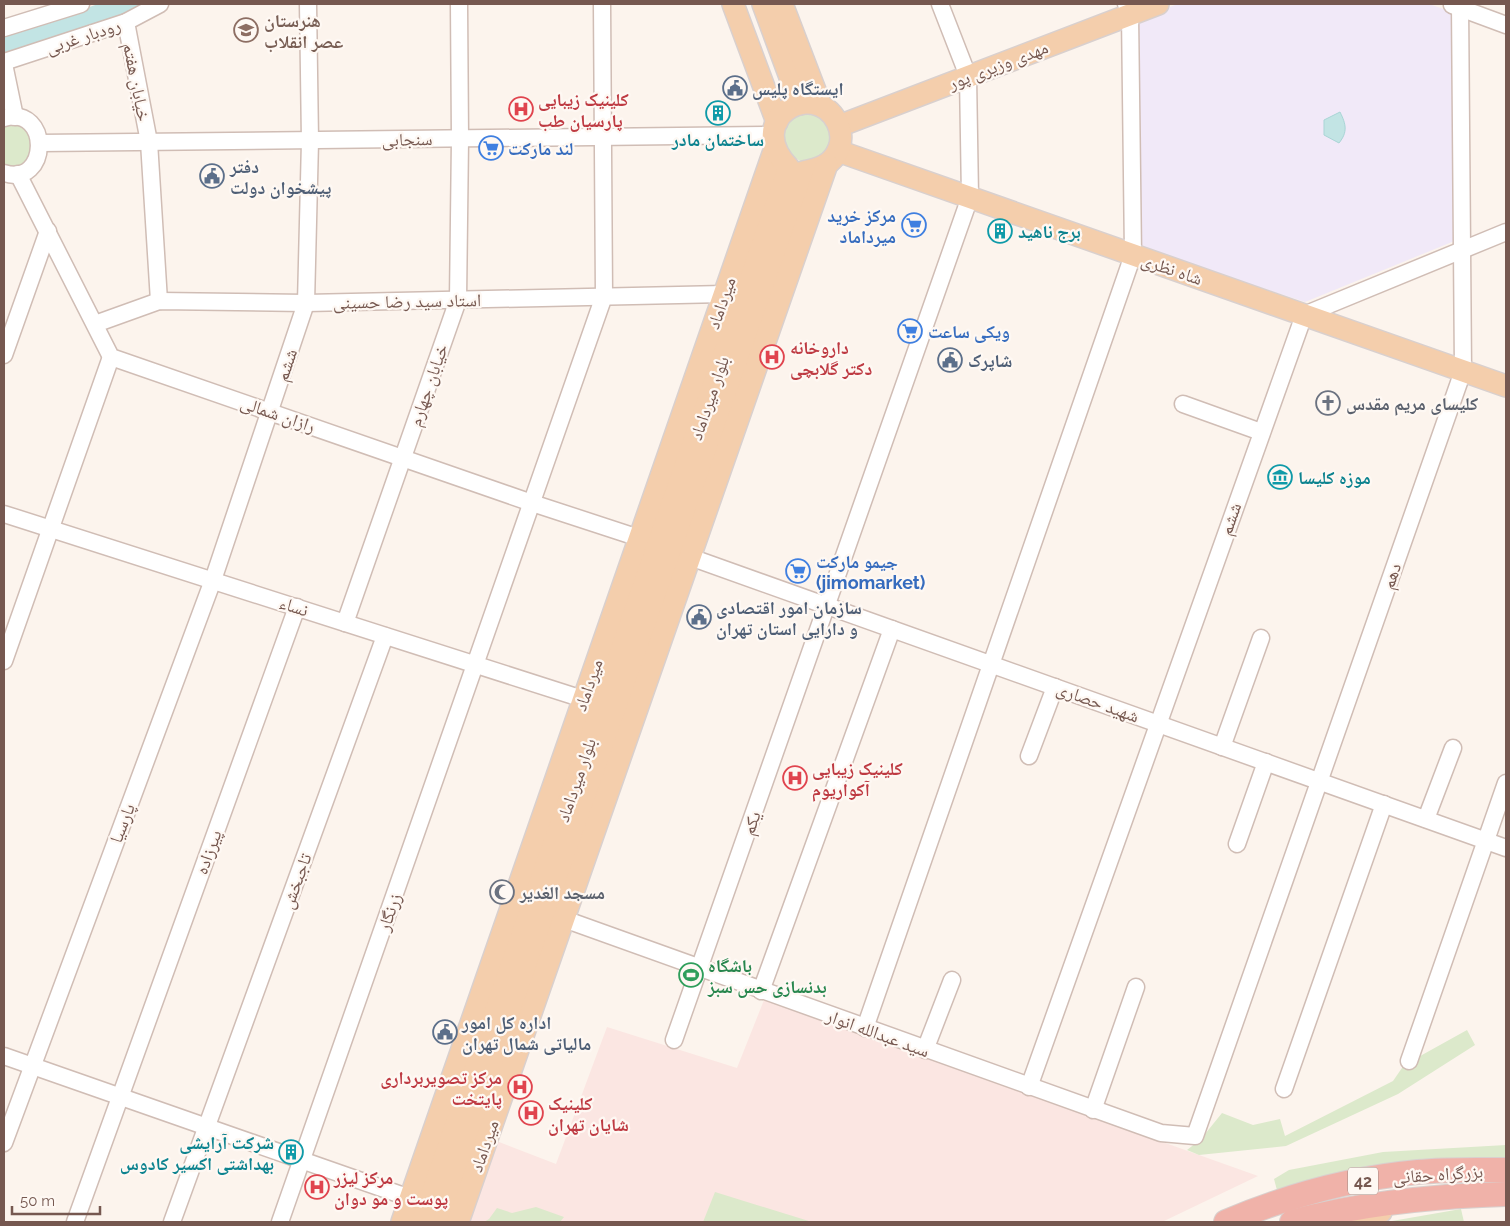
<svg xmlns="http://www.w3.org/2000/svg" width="1510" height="1226" font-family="Raleway,'Noto Naskh Arabic',sans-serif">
<rect width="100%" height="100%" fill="#fcf4ed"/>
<polygon fill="#fbe6e2" points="764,1000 1258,1176 1162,1222 468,1222 494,1140 556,1164 607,1027 737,1068"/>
<polygon fill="#f1e9f8" points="1178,4 1429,4 1452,12 1457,240 1305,302 1142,249 1137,19"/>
<g fill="#dce9cb">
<path d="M 797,113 L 821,114 L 833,135 L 825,157 L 802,162 L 788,154 C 782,132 779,129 797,113 Z"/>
<polygon points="13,123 27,129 34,150 22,167 4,167 4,124"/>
<polygon points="1467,1030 1475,1045 1398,1094 1286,1146 1199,1155 1187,1150 1201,1139 1222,1113 1253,1125 1280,1119 1285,1136 1393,1081 1404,1065"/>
<polygon points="1506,1145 1506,1162 1278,1194 1274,1179 1289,1170 1383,1152"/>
<polygon points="715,1192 812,1222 703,1222"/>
<polygon points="536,1207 564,1217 560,1222 484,1222 489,1219 497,1208 512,1213"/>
<polygon points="1461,1209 1464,1222 1388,1222 1392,1221"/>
</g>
<path fill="#c2e4e4" stroke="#a9d5d6" d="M 1340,112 C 1346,124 1348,132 1339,143 L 1324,135 L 1324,120 Z"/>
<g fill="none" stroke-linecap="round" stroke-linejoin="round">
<polyline stroke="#c2e4e4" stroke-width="21" points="4,48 130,4"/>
<g stroke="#d0bdb5" stroke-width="19">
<g id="minor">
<polyline points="1452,5 1506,25"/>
<polyline points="126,22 149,142 159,301"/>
<polyline points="4,28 81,4"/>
<polyline points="4,62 126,22 160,4"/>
<polyline points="4,64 15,117"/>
<path d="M 4,118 C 52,105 49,188 4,173"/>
<polyline points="40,143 773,135"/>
<polyline points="18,174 111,357 532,503 639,538"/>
<polyline points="95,324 159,301 306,303 724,294"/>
<polyline points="4,355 48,231"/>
<polyline points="1183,404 1261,432"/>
<polyline points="4,514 583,699"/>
<polyline points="690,557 1506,848"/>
<polyline points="345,623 458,300 460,139 459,4"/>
<polyline points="4,661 111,357"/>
<polyline points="1222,747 1261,638"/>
<polyline points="1029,756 1055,687"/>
<polyline points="1426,819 1453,748"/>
<polyline points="1237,844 1266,762"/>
<polyline points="564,919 1161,1133 1195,1136 1463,371 1460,4"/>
<polyline points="761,991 892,629"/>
<polyline points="865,1028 1133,255 1130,14 1126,4"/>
<polyline points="674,1040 970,197 968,76 940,4"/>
<polyline points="925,1050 952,980"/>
<polyline points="4,1056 410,1198"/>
<polyline points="1409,1061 1506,783"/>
<polyline points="1029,1087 1304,315 1506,232"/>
<polyline points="1284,1089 1384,804"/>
<polyline points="1093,1110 1136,987"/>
<polyline points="4,1143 213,580 306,303 310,141 308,4"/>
<polyline points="75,1222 297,607"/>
<polyline points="172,1222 385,636"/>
<polyline points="280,1222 604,296 602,4"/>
</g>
</g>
<g stroke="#d9d0ce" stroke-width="24">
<g id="major">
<polyline points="733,4 777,122"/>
<polyline points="763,4 800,104"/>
<polyline points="782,4 821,106"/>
<polyline points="839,126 1158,4"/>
<polyline points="838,151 1506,386"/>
<polyline points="402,1222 775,148"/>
<path d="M 422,1222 L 789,168 C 742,120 813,77 837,122 C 841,130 842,140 839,148 C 833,165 819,169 803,172 L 437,1222"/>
<polyline points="458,1222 827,164"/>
<polyline points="1347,1222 1381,1212"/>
</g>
</g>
<g stroke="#d9d0ce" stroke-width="26">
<g id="highway">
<path d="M 1226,1222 C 1287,1196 1352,1178 1418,1172 C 1447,1169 1477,1170 1506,1170"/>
<path d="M 1292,1222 C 1362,1203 1434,1196 1506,1194"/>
</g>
</g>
<use href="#minor" stroke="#fff" stroke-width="16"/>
<use href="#major" stroke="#f4ceac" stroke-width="21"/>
<use href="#highway" stroke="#f0b2a9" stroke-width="24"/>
</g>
<defs>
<g id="school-ring" transform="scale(1.25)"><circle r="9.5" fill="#fef8f3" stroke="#8d6e63" stroke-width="1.5"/><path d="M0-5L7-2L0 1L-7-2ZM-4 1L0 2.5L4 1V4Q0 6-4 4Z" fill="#8d6e63"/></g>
<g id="civic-ring" transform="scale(1.25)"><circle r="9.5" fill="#fef8f3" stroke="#5c6f8a" stroke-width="1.5"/><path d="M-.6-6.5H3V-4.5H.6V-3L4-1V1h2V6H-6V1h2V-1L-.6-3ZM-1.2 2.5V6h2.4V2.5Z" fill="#5c6f8a"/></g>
<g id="hospital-ring" transform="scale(1.25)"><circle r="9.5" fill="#fef8f3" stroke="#e0444e" stroke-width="1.5"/><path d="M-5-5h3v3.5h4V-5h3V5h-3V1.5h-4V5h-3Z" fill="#e0444e"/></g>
<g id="building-ring" transform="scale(1.25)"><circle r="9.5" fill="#fef8f3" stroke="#0f9aa8" stroke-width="1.5"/><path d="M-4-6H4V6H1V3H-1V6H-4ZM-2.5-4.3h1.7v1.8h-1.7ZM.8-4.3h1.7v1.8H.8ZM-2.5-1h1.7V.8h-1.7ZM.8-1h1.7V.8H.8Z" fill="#0f9aa8"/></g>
<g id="supermarket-ring" transform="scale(1.25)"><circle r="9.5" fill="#fef8f3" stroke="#3f7fe0" stroke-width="1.5"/><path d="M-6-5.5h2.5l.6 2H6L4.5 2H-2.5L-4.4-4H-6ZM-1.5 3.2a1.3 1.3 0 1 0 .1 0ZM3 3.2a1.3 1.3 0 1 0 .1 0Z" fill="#3f7fe0"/></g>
<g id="church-ring" transform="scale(1.25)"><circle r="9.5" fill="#fef8f3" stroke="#6b7280" stroke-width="1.5"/><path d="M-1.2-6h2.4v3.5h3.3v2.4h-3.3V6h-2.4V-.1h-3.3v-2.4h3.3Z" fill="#6b7280"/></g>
<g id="museum-ring" transform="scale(1.25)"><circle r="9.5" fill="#fef8f3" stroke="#0f9aa8" stroke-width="1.5"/><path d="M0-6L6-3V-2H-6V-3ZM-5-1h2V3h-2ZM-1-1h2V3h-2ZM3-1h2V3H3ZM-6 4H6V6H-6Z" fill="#0f9aa8"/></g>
<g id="mosque-ring" transform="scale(1.25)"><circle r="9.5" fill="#fef8f3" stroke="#6b7280" stroke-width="1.5"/><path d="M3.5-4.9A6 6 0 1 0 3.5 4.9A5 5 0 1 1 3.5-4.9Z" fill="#6b7280"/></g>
<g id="stadium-ring" transform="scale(1.25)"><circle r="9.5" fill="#fef8f3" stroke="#2e9e5b" stroke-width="1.5"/><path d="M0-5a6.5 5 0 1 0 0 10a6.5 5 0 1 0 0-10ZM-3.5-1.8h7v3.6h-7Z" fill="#2e9e5b"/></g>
</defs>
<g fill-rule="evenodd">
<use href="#school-ring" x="246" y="30"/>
<use href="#civic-ring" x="735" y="88"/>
<use href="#hospital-ring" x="521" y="109"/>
<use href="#building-ring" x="718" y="113"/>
<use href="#supermarket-ring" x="491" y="148"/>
<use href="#civic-ring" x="212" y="176"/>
<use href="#supermarket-ring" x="914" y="225"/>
<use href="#building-ring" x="1000" y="231"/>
<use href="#supermarket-ring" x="910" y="331"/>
<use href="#hospital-ring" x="772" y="357"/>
<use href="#civic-ring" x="950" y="360"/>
<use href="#church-ring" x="1328" y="403"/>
<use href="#museum-ring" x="1280" y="477"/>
<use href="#supermarket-ring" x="798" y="571"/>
<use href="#civic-ring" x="699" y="617"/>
<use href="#hospital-ring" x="795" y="778"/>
<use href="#mosque-ring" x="502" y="892"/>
<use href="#stadium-ring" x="691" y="975"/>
<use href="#civic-ring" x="445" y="1032"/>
<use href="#hospital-ring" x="520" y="1087"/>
<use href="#hospital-ring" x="531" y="1113"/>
<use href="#building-ring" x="291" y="1152"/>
<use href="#hospital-ring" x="317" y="1187"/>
</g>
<g text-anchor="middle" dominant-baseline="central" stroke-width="4.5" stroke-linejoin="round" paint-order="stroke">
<rect fill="#fef8f3" stroke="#9f8881" stroke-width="1" x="1348" y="1167.5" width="30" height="27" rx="4"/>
<g font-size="16" font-weight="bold" fill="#765850">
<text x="1363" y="1181">42</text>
</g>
<g font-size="18" font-weight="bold" fill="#785e54" stroke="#fef8f3" text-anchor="start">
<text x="264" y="20">هنرستان<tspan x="264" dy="21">عصر انقلاب</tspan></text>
</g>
<g font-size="18" fill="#765850" stroke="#fef8f3">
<text transform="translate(83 36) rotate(-18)">رودبار غربی</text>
<text transform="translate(998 65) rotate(-21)">مهدی وزیری پور</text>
<text transform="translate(137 82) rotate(79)">خیابان هفتم</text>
<text transform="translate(407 139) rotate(-1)">سنجابی</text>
<text transform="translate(1172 269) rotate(19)">شاه نظری</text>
<text transform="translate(407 301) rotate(-1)">استاد سید رضا حسینی</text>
<text transform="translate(721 303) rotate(-71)">میرداماد</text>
<text transform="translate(286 365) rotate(-72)">ششم</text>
<text transform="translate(428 385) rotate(-71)">خیابان چهارم</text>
<text transform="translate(709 398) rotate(-71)">بلوار میرداماد</text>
<text transform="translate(278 414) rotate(19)">رازان شمالی</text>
<text transform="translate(1230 519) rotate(-71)">ششم</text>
<text transform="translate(1391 576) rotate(-71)">دهم</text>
<text transform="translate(294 606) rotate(18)">نساء</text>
<text transform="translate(588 685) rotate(-71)">میرداماد</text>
<text transform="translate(1098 702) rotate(20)">شهید حصاری</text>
<text transform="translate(576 780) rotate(-71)">بلوار میرداماد</text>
<text transform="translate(122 823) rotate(-69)">پارسیا</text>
<text transform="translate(751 823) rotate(-71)">یکم</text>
<text transform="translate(208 852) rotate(-70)">پیرزاده</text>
<text transform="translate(296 881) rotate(-70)">تاجبخش</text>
<text transform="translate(389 912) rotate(-71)">زرنگار</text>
<text transform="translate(878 1033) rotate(20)">سید عبدالله انوار</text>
<text transform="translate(484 1146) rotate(-71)">میرداماد</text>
<text transform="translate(1438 1174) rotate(-4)">بزرگراه حقانی</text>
</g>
<g font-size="18" font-weight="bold" fill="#4e5e75" stroke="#fef8f3" text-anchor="start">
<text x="752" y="88">ایستگاه پلیس</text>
<text x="230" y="166">دفتر<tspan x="230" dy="21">پیشخوان دولت</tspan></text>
<text x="968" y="360">شاپرک</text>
<text x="716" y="607">سازمان امور اقتصادی<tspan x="716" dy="21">و دارایی استان تهران</tspan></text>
<text x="462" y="1022">اداره کل امور<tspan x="462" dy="21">مالیاتی شمال تهران</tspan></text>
</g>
<g font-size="18" font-weight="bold" fill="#be3a42" stroke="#fef8f3" text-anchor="start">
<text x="538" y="99">کلینیک زیبایی<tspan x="538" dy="21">پارسیان طب</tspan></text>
<text x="790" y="347">داروخانه<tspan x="790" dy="21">دکتر گلابچی</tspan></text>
<text x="812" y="768">کلینیک زیبایی<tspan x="812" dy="21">آکواریوم</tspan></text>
<text x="502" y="1077" text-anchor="end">مرکز تصویربرداری<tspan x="502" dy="21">پایتخت</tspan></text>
<text x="548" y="1103">کلینیک<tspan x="548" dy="21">شایان تهران</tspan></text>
<text x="334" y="1177">مرکز لیزر<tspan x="334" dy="21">پوست و مو دوان</tspan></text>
</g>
<g font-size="18" font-weight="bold" fill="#0d838f" stroke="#fef8f3" text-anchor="start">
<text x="718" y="139" text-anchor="middle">ساختمان مادر</text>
<text x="1018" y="231">برج ناهید</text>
<text x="1298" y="477">موزه کلیسا</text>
<text x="274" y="1142" text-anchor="end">شرکت آرایشی<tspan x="274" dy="21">بهداشتی اکسیر کادوس</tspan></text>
</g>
<g font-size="18" font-weight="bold" fill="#366cbe" stroke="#fef8f3" text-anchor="start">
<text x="508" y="148">لند مارکت</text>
<text x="896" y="215" text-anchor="end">مرکز خرید<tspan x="896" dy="21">میرداماد</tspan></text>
<text x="928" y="331">ویکی ساعت</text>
<text x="816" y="561">جیمو مارکت<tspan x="816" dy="21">(jimomarket)</tspan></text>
</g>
<g font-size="18" font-weight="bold" fill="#5b616d" stroke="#fef8f3" text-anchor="start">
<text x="1346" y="403">کلیسای مریم مقدس</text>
<text x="520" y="892">مسجد الغدیر</text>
</g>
<g font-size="18" font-weight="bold" fill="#27864d" stroke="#fef8f3" text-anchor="start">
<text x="708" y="965">باشگاه<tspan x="708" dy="21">بدنسازی حس سبز</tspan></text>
</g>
</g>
<rect width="1510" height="1226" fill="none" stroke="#765850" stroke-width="10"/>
<path d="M12 1206v8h88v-8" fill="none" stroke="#765850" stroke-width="2.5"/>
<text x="20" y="1206" font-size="15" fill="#765850" stroke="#fef8f3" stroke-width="4" paint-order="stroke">50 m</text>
</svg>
